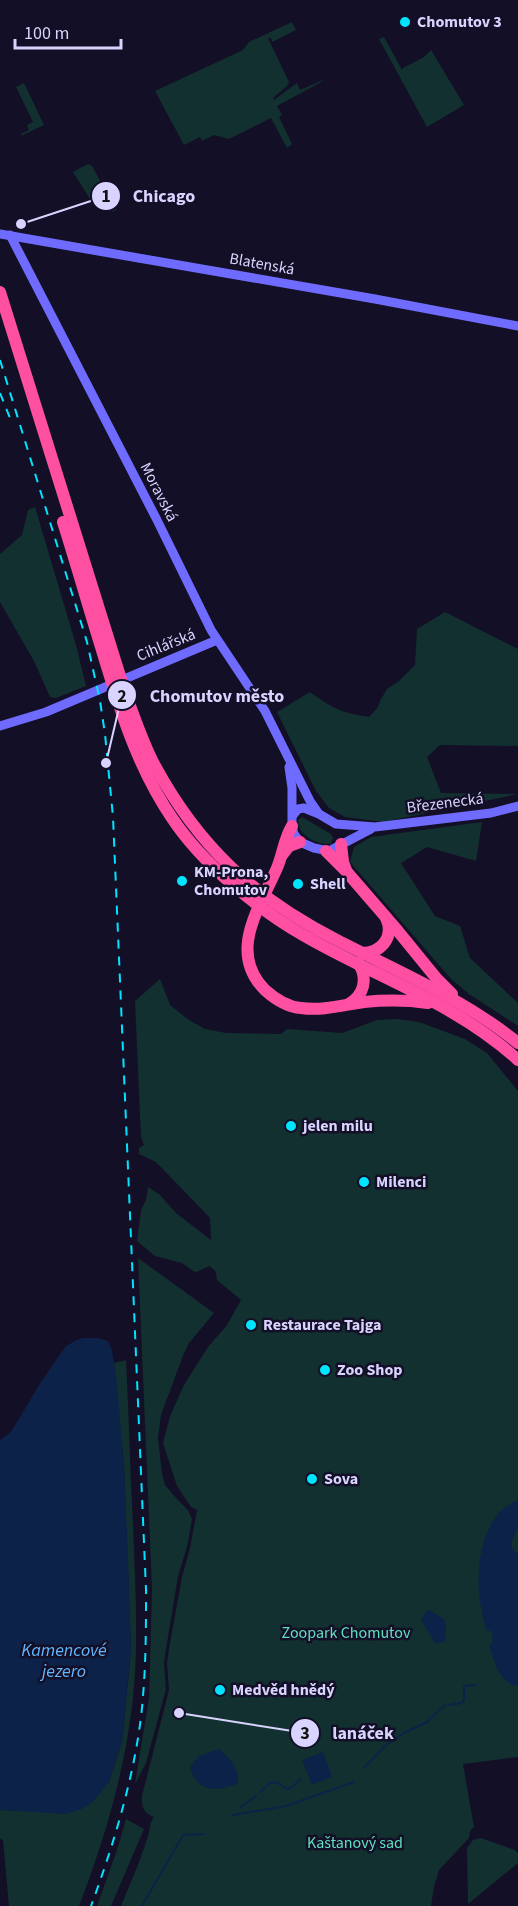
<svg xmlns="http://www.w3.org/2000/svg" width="518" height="1906" font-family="'Source Sans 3',sans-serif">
<rect width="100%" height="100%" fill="#130f26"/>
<g fill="#12302f">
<polygon points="292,22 296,30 272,42 271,38 268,38 289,82 287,86 273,98 274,100 297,83 300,90 323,80 323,81 277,106 282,115 279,117 292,144 287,148 271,118 229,139 214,135 202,141 200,137 184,145 155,91 243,50 249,42"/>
<polygon points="384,37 402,70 403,68 424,57 431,50 464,105 427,127 379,39"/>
<polygon points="24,83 44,125 21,136 21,134 29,130 27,125 33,122 16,87"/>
<polygon points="88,164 92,166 116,210 112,212 106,201 95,207 73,172"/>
<polygon points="35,507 76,645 86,686 56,698 50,697 34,661 0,602 0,554 22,535 28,510"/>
<path d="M 445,612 L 518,649 L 518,746 L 440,745 L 427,757 L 441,793 L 518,794 L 383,822 L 345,817 L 329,808 L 316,791 L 277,712 L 310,692 C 334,709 339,712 369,717 L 378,707 L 381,699 L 387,689 L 399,681 L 415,665 L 417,629 Z"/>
<path d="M 302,817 L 331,834 L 333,838 L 331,844 C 317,845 298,836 298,820 Z"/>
<polygon points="482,822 476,861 427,847 401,863 435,916 460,926 470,958 518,1003 518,1026 469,994 451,979 350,862 354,847 371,837"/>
<path d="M 160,979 L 170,1005 L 189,1020 L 205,1029 L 226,1033 L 281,1034 L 287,1029 L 342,1033 L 377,1020 L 397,1019 L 419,1022 L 465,1039 L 487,1053 L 518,1091 L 518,1757 L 463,1764 L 474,1827 L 470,1831 L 469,1838 L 439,1870 L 434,1887 L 431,1906 L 121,1906 C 130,1884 140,1862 147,1839 C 150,1832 149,1823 154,1817 C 144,1814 141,1806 142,1796 L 169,1690 L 167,1663 L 169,1649 L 182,1577 L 190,1548 L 197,1510 L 191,1507 L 177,1486 L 163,1443 L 170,1416 L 184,1385 L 208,1347 L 227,1325 L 241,1300 L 217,1280 L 216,1272 L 210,1266 L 196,1272 L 193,1271 L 182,1263 L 155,1256 L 137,1241 L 141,1210 L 146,1200 L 148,1187 L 159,1194 L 176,1213 L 211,1240 L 210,1218 L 156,1162 L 139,1154 L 139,1148 L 144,1145 L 141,1137 L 135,1001 Z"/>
<polygon points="138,1258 214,1313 189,1343 184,1353 161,1415 158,1438 162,1474 165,1485 177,1499 188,1510 192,1519 187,1547 178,1576 166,1649 164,1663 166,1689 146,1763 135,1784 149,1698 152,1589"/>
<path d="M 126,1360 C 129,1415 130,1470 133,1525 C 135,1582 139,1641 133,1698 C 125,1770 105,1839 79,1906 L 9,1906 L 3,1840 L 0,1839 L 0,1810 L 24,1811 L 109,1782 L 122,1741 L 131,1650 L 124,1468 L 114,1363 Z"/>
<polygon points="126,1819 144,1829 111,1906 97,1906 117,1850"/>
<polygon points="481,1838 515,1850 518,1853 518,1863 468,1904 467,1848 473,1840"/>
</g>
<g fill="#0c2248">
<polygon points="83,1338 98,1338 108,1341 112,1350 117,1383 124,1468 128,1559 131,1650 122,1741 109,1782 93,1802 82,1809 66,1814 0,1810 0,1440 11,1432 39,1385 65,1347 76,1340"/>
<path d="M 518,1500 C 518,1508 518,1519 518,1527 C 515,1538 504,1544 518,1554 L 518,1684 L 516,1686 C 498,1681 494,1660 489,1645 L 493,1642 L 491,1631 L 486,1631 C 484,1619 480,1606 479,1594 C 476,1562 484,1512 518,1500 Z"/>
<polygon points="429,1610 444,1619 446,1627 445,1641 436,1644 421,1620 426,1611"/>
<path d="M 219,1749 C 228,1756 242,1771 237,1784 C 216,1792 197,1793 190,1767 L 199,1756 Z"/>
<polygon points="323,1752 332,1777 312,1785 302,1760"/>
</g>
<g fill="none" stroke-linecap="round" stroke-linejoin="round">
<g stroke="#0c2248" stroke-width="2">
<polyline points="449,1705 462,1703 464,1700 464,1686 476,1685"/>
<polyline points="364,1768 386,1745 404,1733 427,1722 445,1705"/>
<polyline points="260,1792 270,1783 276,1782 287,1789 292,1787 301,1779"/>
<polyline points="241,1807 256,1796"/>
<polyline points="233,1815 286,1806 354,1782"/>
<polyline points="142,1906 183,1835 204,1834"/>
</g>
<g stroke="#6f6bff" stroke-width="9">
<polyline points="0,234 375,299 518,326"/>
<polyline points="10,235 157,520 211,630 265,711 310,801 319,814"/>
<polyline points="0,726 46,712 217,640"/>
<polyline points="289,767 292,788 292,826 294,834 300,842 314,848 329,851 371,829"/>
<polyline points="293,815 298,809 304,808 319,814 336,824 375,827 491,813 518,806"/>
</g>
<g stroke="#ff4fa3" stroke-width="12">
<path d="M 0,292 L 125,692 C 134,716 142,741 154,764 C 198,846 254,898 337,940 C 399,972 464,999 518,1043"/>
<path d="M 63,522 C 76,563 88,605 101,647 C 119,707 137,767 172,818 C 202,863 256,908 303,935 C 375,977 456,1003 518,1060"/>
<path d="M 292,826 C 284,839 283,854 277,868 C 260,907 227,952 265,990 C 275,999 287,1007 301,1008 C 323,1011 343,1005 364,1002 C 385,1000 407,1000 428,1003"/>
<polyline points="341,844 343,862 346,870"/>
<polyline points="326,851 346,871 397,930 437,979 452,994"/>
<polyline points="282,855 289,846 300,842"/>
<path d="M 362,953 C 381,953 395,937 386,918"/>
<path d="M 349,1004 C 364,995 368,979 359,964"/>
</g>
<g stroke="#00e5ff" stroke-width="2" stroke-dasharray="9 8" stroke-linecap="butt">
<path d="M 0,360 L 87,642 L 100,701 L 105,734 L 113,817 L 146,1590 C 146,1625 146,1661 143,1696 C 138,1765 115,1841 91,1906"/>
<polyline points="0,393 10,418"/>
</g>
</g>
<g fill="#00e5ff" stroke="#130f26" stroke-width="2">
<circle cx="405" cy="22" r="6"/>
<circle cx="182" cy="881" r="6"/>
<circle cx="298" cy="884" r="6"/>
<circle cx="291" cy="1126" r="6"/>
<circle cx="364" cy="1182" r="6"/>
<circle cx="251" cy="1325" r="6"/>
<circle cx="325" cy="1370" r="6"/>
<circle cx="312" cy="1479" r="6"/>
<circle cx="220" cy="1690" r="6"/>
</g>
<g text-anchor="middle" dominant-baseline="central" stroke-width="5" stroke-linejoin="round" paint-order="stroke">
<g font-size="16" font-weight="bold" fill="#d9d4ff" stroke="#130f26" text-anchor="start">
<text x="417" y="22">Chomutov 3</text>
<text x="194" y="872">KM-Prona,<tspan x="194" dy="18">Chomutov</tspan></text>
<text x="310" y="884">Shell</text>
<text x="303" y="1126">jelen milu</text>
<text x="376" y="1182">Milenci</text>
<text x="263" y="1325">Restaurace Tajga</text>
<text x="337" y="1370">Zoo Shop</text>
<text x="324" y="1479">Sova</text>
<text x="232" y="1690">Medvěd hnědý</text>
</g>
<g font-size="16" fill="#d9d4ff" stroke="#130f26">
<text transform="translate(262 264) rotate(10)">Blatenská</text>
<text transform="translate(159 492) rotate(63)">Moravská</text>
<text transform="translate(166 645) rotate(-22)">Cihlářská</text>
<text transform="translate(445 803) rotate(-7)">Březenecká</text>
</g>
<g font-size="16" fill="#5fe0c0" stroke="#130f26">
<text x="346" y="1633">Zoopark Chomutov</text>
<text x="355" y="1843">Kaštanový sad</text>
</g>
<g font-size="18" font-style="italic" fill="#62b6ff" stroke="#130f26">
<text x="64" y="1650">Kamencové<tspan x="64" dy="21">jezero</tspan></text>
</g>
</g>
<path fill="none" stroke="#d9d4ff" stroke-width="2" d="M21 224L106 196M106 763L122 695M179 1713L305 1733"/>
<g fill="#d9d4ff" stroke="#130f26" stroke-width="2">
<circle cx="21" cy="224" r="6"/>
<circle cx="106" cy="763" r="6"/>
<circle cx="179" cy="1713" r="6"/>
<circle cx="106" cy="196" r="15"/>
<circle cx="122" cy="695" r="15"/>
<circle cx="305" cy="1733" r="15"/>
</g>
<g font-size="18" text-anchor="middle" font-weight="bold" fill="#111">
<text x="106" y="202">1</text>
<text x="122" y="702">2</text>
<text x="305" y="1739">3</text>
</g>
<g font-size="18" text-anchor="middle" font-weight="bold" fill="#d9d4ff" stroke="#130f26" stroke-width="5" stroke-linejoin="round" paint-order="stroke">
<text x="164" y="202">Chicago</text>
<text x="217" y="702">Chomutov město</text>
<text x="363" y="1739">lanáček</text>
</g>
<path d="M15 39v9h106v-9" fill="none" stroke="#d9d4ff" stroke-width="3"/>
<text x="24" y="39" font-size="18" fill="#d9d4ff" stroke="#130f26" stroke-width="4.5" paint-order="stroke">100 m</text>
</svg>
